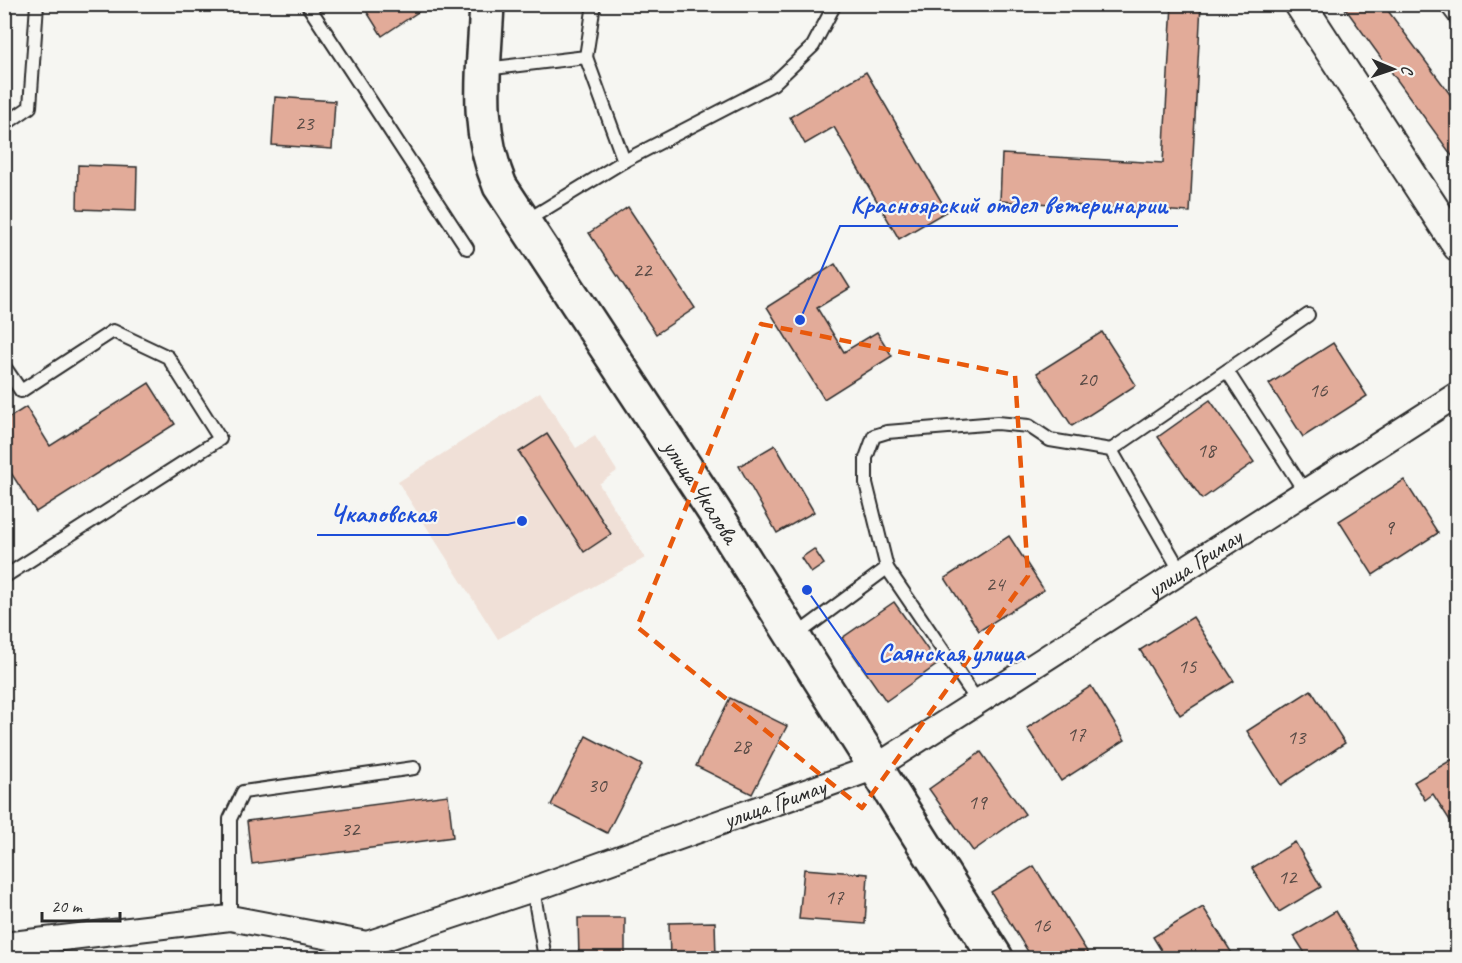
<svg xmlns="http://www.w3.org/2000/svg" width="1462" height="963" font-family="Caveat,sans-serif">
<rect width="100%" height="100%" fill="#f6f6f2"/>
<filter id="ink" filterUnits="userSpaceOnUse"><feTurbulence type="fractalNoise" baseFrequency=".0167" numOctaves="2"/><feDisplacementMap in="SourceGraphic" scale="12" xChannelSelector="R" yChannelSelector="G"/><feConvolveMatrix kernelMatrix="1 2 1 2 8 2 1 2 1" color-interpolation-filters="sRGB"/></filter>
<g filter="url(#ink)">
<polygon fill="#f0e0d7" points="540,392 576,448 595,436 617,471 599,484 645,558 498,639 398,482"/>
<g fill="#e2ab99" stroke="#2b2b2b" stroke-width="1.5">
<polygon points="362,4 430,4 382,36"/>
<polygon points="988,4 1052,4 1052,10 988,7"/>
<polygon points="1172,4 1201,4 1190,212 1000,201 1002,154 1163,163"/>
<polygon points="1342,4 1383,4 1458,105 1458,164"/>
<polygon points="866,72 947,211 899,239 834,127 805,144 790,117"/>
<polygon points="275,97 335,101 332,149 272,145"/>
<polygon points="78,165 137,167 136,211 77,209"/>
<polygon points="628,207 695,308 656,334 589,233"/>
<polygon points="835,264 850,288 817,308 844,352 877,332 892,356 824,399 767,307"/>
<polygon points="1102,332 1136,385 1072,426 1037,373"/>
<polygon points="1333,343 1367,396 1303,437 1269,384"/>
<polygon points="149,383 175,424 36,512 4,462 4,421 26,407 50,446"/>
<polygon points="1210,400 1254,462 1202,499 1158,437"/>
<polygon points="547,434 611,534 584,552 519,452"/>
<polygon points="775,445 814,512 777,533 739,466"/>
<polygon points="1404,480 1438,533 1373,575 1339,521"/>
<polygon points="1009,536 1044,590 979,631 945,578"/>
<polygon points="814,549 824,564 811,573 801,558"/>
<polygon points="894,602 938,664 886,701 842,638"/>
<polygon points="1193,617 1234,681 1180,715 1140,650"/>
<polygon points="1091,686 1125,740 1061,781 1027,728"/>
<polygon points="1311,690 1345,743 1281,785 1247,731"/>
<polygon points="730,698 787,726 752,794 696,766"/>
<polygon points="586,736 642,765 607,833 551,805"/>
<polygon points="981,752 1025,814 973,851 929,789"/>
<polygon points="1458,756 1458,833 1433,794 1425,800 1414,782"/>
<polygon points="448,795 453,837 252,864 247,821"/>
<polygon points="1295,842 1321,887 1279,912 1252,868"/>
<polygon points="1034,866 1091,958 1032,958 991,892"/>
<polygon points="804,869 868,874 865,924 799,919"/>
<polygon points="1203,907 1235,958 1166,958 1153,937"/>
<polygon points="1336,911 1362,955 1355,958 1308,958 1294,936"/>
<polygon points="578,918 625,918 625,958 579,958"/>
<polygon points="715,922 716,958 670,958 669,923"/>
</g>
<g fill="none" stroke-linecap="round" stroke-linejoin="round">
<g stroke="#2b2b2b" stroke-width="16">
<g id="service">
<polyline points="307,4 467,248"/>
<polyline points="1445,4 1458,21"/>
<polyline points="586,57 594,4"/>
<polyline points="485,69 586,57 624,161"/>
<polyline points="4,125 30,107 37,4"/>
<polyline points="524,222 624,161 773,84 813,46 835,4"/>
<polyline points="4,366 21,391 113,331 168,357 220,439 4,577"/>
<polyline points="1227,371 1305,492"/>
<polyline points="1111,450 1308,315"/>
<polyline points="794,637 887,568"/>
<polyline points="978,702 887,568 866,483 866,458 874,436 887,432 997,423 1029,426 1050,440 1111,450 1181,572"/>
<polyline points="533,889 545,958"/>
<polyline points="230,918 230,819 243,792 414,768"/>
</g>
</g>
<g stroke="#2b2b2b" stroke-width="28">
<g id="minor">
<path id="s1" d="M 4,945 L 230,918 L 367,944 L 533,889 L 876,767 L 1458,394"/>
</g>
</g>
<g stroke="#2b2b2b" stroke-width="34">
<polyline id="tertiary" points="1300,4 1458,246"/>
</g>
<g stroke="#2b2b2b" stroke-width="38">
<g id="secondary">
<path id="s2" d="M 487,4 C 484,71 474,123 500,186 L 714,511 L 996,958"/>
</g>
</g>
<use href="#service" stroke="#f6f6f2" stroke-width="12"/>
<use href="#minor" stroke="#f6f6f2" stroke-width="24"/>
<use href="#tertiary" stroke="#f6f6f2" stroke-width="30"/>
<use href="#secondary" stroke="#f6f6f2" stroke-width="33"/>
</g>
</g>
<path fill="none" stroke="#e8590c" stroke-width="4.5" stroke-dasharray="12 8" stroke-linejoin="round" d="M 761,324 L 1015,375 L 1028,576 L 862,808 L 637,627 Z"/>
<g text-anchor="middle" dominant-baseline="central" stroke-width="4.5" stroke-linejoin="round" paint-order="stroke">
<g font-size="21" fill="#594b46">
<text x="304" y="123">23</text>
<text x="642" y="270">22</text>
<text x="1087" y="379">20</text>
<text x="1318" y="390">16</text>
<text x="1206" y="450">18</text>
<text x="1389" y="527">9</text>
<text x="995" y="584">24</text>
<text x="1187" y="666">15</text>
<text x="1076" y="734">17</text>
<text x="1296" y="737">13</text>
<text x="741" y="746">28</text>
<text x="597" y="785">30</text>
<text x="977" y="802">19</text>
<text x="350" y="829">32</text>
<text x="1287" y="877">12</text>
<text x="834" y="897">17</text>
<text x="1041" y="925">16</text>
</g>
<g font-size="24" fill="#2b2b2b" stroke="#f6f6f2">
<text stroke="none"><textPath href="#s2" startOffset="550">улица Чкалова</textPath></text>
<text stroke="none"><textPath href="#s1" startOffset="1284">улица Гримау</textPath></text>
<text stroke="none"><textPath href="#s1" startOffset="798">улица Гримау</textPath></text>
</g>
</g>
<path fill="none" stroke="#1d4ed8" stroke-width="2" d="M800 320L840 226H1178M522 521L448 535H317M807 590L866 674H1036"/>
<g fill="#1d4ed8" stroke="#f6f6f2" stroke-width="2">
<circle cx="800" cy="320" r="6"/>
<circle cx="522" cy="521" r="6"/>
<circle cx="807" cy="590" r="6"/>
</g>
<g font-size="26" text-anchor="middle" font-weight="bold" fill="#1d4ed8" stroke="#f6f6f2" stroke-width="4.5" stroke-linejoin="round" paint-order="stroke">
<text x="1009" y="213">Красноярский отдел ветеринарии</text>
<text x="383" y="522">Чкаловская</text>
<text x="951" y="661">Саянская улица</text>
</g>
<rect width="1462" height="963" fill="none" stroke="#f6f6f2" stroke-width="24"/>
<rect x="12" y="12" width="1438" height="939" fill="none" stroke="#2b2b2b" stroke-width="2" filter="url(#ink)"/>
<g transform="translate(1393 69) rotate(92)" stroke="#f6f6f2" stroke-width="4.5" paint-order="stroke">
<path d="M0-4.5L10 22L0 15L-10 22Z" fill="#2b2b2b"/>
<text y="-9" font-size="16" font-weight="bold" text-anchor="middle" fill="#2b2b2b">С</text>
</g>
<path d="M42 912v9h78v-9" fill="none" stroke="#2b2b2b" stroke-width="3"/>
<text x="51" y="912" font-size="18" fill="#2b2b2b" stroke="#f6f6f2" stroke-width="4.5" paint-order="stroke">20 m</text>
</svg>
